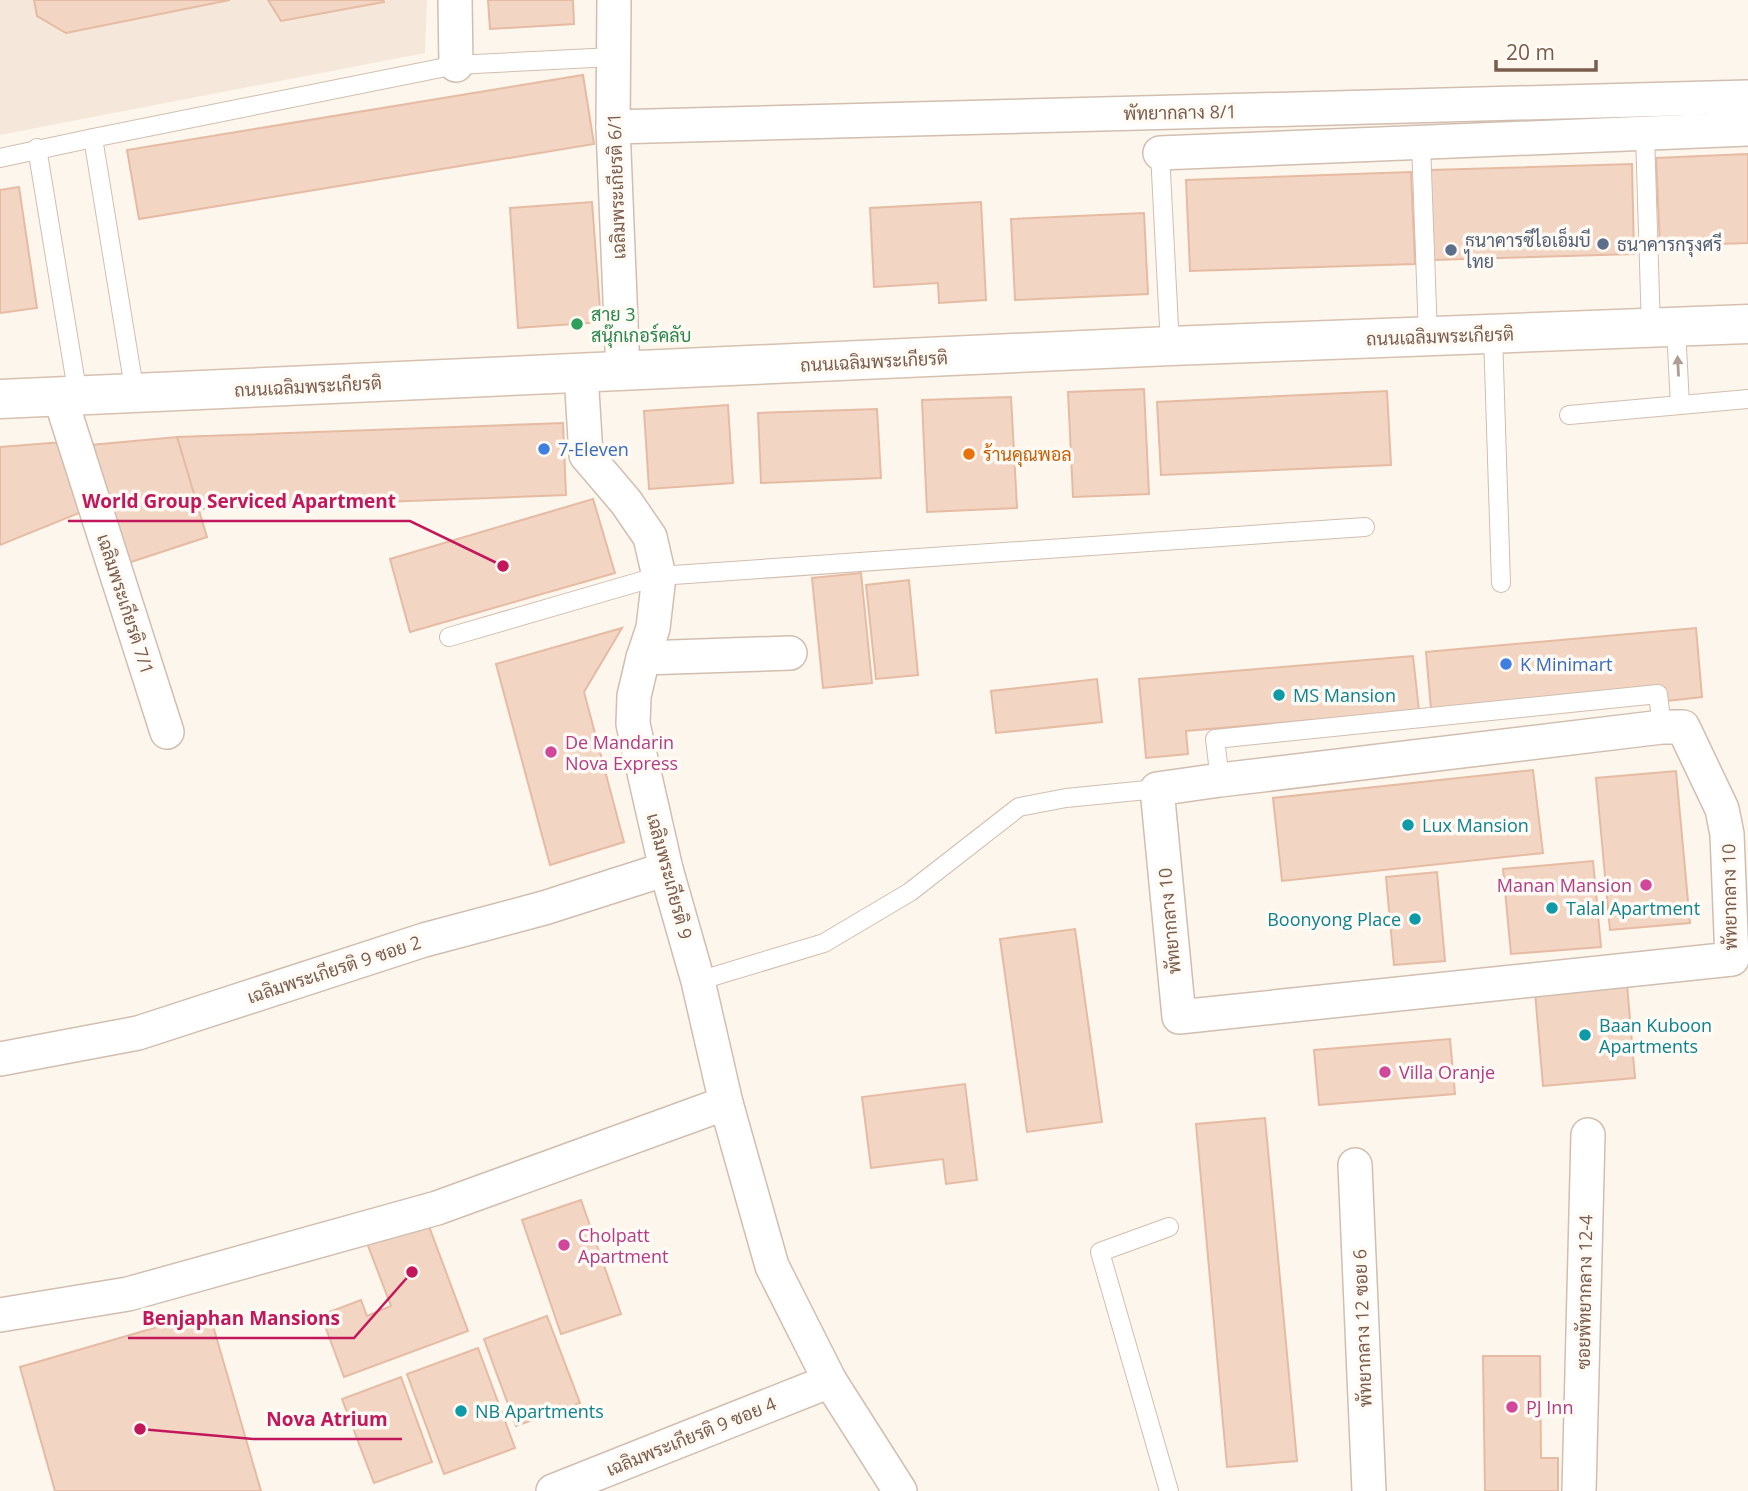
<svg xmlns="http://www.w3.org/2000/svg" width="1748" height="1491" font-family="'Open Sans',Sarabun,sans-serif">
<rect width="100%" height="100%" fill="#fdf6ec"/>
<polygon fill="#f5e8da" points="0,0 427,0 425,53 0,135"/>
<g fill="#f3d5c3" stroke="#e6bba3" stroke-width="2">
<polygon points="34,0 230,0 66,33 37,16"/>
<polygon points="268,0 383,0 384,2 281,21"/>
<polygon points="488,0 573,0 574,24 490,29"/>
<polygon points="583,75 594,144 139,219 127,150"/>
<polygon points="1748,154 1748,243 1660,246 1656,158"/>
<polygon points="1632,164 1634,254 1433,260 1430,170"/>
<polygon points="1411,172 1415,264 1190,271 1186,180"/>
<polygon points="19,187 37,308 0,313 0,190"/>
<polygon points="592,202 601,322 518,328 510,208"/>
<polygon points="981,202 986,300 939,303 938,283 874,287 870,208"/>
<polygon points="1144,213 1148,294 1015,300 1011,219"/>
<polygon points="1144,389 1149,494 1073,497 1068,392"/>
<polygon points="1387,391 1391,465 1161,475 1157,402"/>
<polygon points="1011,397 1017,508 927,512 922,400"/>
<polygon points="728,405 733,483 649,489 644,411"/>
<polygon points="877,409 881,478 761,483 758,413"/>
<polygon points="563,423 566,495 198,509 177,437"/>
<polygon points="177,437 207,537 128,563 91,445"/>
<polygon points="63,442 84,511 0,545 0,447"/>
<polygon points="593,499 615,573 410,632 390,559"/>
<polygon points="861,573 872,683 823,688 812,578"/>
<polygon points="909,580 918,675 876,679 866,585"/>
<polygon points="622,628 584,692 624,842 550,865 496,664"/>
<polygon points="1696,628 1702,697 1667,701 1665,688 1431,709 1426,652"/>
<polygon points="1413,656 1419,711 1186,731 1188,754 1146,758 1139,679"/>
<polygon points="1097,679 1102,722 996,733 991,691"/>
<polygon points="1533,770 1543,853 1282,881 1273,798"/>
<polygon points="1676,771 1690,923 1610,930 1596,778"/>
<polygon points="1593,861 1601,947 1511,954 1503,869"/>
<polygon points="1437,872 1445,961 1394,965 1386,877"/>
<polygon points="1075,929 1102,1122 1027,1132 1000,939"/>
<polygon points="1627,984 1635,1078 1543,1086 1535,992"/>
<polygon points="1450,1039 1455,1094 1319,1105 1314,1050"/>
<polygon points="965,1084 977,1180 946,1184 943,1159 871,1168 862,1097"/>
<polygon points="1265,1118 1297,1461 1227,1467 1196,1124"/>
<polygon points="581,1200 621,1314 561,1334 522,1220"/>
<polygon points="427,1221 468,1331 344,1377 321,1315 361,1300 367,1316 391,1306 367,1243"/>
<polygon points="209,1312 261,1491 55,1491 20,1367"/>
<polygon points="547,1316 580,1403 516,1426 484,1339"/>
<polygon points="478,1348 515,1448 444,1474 407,1374"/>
<polygon points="1483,1356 1540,1356 1541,1458 1558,1458 1558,1491 1485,1491"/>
<polygon points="401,1377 432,1462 374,1483 342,1399"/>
</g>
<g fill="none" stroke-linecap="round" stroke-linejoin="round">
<g stroke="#d1beb0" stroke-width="20">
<g id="lane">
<polyline points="1645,134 1651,329"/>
<polyline points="1421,143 1428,336"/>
<polyline points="37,148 78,396"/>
<polyline points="1160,153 1170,346"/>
<polyline points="0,158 93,138"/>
<polyline points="1676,328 1680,405"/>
<polyline points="1493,334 1501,583"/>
<polyline points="135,394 93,138 456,65 613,57"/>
<polyline points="1569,415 1748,399"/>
<polyline points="449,637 659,576 1365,527"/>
<polyline points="1220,780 1215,739 1658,694 1662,727"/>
<polyline points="698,981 824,943 910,892 1019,807 1066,798 1157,789"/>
<polyline points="1169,1227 1100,1252 1169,1491"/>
</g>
</g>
<g stroke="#d1beb0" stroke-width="36">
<g id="street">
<polyline points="455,0 456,65"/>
<polyline points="614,0 613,127 623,372"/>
<polyline points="613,127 1748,97"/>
<polyline points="1160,153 1748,129"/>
<polyline points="581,374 586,455 626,502 650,537 659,576 653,628 643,658 634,696 633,724 666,869 698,981 726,1103 772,1266 830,1381 900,1491"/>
<polyline points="60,397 167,732"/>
<polyline points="643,658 790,653"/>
<polygon points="1662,727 1683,727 1722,809 1727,834 1732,959 1179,1017 1157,789 1220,780"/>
<polyline points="0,1059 138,1033 424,940 544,908 666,869"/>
<polyline points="1355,1165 1369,1491"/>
<polyline points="0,1315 128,1294 437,1208 726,1103"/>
<polyline points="553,1491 830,1381"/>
<polyline points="1579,1491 1588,1135"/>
</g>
</g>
<g stroke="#d6c0b0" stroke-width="41">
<polyline id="secondary" points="0,399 1170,346 1748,324"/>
</g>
<use href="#lane" stroke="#fff" stroke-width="18"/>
<use href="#street" stroke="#fff" stroke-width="33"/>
<use href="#secondary" stroke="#fff" stroke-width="38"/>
</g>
<defs><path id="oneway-solid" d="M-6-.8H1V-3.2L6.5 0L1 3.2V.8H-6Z" transform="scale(1.75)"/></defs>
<use fill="#af9d94" href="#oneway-solid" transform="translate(1678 366) rotate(-93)"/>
<g fill="#5c6f8a" stroke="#fffaf3" stroke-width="2.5">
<circle cx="1603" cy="244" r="7"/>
<circle cx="1451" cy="250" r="7"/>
</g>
<circle fill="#2e9e5b" stroke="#fffaf3" stroke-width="2.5" cx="577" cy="324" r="7"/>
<g fill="#3f7fe0" stroke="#fffaf3" stroke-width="2.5">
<circle cx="544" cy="449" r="7"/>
<circle cx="1506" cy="664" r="7"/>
</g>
<circle fill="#e8710a" stroke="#fffaf3" stroke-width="2.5" cx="969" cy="454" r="7"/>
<g fill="#0f9aa8" stroke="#fffaf3" stroke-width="2.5">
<circle cx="1279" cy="695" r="7"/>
<circle cx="1408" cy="825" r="7"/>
<circle cx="1552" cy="908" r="7"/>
<circle cx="1415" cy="919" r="7"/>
<circle cx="1585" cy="1035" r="7"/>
<circle cx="461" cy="1411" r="7"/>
</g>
<g fill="#d1479c" stroke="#fffaf3" stroke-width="2.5">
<circle cx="551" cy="752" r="7"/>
<circle cx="1646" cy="885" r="7"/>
<circle cx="1385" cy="1072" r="7"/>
<circle cx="564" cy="1245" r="7"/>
<circle cx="1512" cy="1407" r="7"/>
</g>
<g text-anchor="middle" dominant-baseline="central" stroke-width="7" stroke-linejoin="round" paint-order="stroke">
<g font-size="18" fill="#7a5c4d" stroke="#fffaf3">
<text transform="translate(1180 112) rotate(-1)">พัทยากลาง 8/1</text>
<text transform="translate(616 186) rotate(-92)">เฉลิมพระเกียรติ 6/1</text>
<text transform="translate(1440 336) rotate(-2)">ถนนเฉลิมพระเกียรติ</text>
<text transform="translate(874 361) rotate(-3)">ถนนเฉลิมพระเกียรติ</text>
<text transform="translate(308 386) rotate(-3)">ถนนเฉลิมพระเกียรติ</text>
<text transform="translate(126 604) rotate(72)">เฉลิมพระเกียรติ 7/1</text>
<text transform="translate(670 876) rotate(75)">เฉลิมพระเกียรติ 9</text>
<text transform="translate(1729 897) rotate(-91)">พัทยากลาง 10</text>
<text transform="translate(1169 921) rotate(-95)">พัทยากลาง 10</text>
<text transform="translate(334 969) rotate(-18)">เฉลิมพระเกียรติ 9 ซอย 2</text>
<text transform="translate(1584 1292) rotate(-89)">ซอยพัทยากลาง 12-4</text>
<text transform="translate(1362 1328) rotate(-92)">พัทยากลาง 12 ซอย 6</text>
<text transform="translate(691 1436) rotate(-22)">เฉลิมพระเกียรติ 9 ซอย 4</text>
</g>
<g font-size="18" fill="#4e5e75" stroke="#fffaf3" text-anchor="start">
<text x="1465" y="240">ธนาคารซีไอเอ็มบี<tspan x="1465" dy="21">ไทย</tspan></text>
<text x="1617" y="244">ธนาคารกรุงศรี</text>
</g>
<g font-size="18" fill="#27864d" stroke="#fffaf3" text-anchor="start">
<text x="591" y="314">สาย 3<tspan x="591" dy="21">สนุ๊กเกอร์คลับ</tspan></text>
</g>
<g font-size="18" fill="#366cbe" stroke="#fffaf3" text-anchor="start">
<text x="558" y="449">7-Eleven</text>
<text x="1520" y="664">K Minimart</text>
</g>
<g font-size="18" fill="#c56008" stroke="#fffaf3" text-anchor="start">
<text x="983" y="454">ร้านคุณพอล</text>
</g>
<g font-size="18" fill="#0d838f" stroke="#fffaf3" text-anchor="start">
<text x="1293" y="695">MS Mansion</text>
<text x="1422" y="825">Lux Mansion</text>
<text x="1566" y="908">Talal Apartment</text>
<text x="1401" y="919" text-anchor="end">Boonyong Place</text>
<text x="1599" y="1025">Baan Kuboon<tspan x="1599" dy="21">Apartments</tspan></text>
<text x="475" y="1411">NB Apartments</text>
</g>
<g font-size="18" fill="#b23c85" stroke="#fffaf3" text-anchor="start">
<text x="565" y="742">De Mandarin<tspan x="565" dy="21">Nova Express</tspan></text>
<text x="1632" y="885" text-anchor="end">Manan Mansion</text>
<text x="1399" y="1072">Villa Oranje</text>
<text x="578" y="1235">Cholpatt<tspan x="578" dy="21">Apartment</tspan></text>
<text x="1526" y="1407">PJ Inn</text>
</g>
</g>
<path fill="none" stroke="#c2185b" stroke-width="2.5" d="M503 566L410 521H68M412 1272L354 1338H128M140 1429L253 1439H402"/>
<g fill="#c2185b" stroke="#fffaf3" stroke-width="2.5">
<circle cx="503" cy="566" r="7"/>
<circle cx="412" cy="1272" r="7"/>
<circle cx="140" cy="1429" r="7"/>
</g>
<g font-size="19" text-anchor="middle" font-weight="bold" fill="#c2185b" stroke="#fffaf3" stroke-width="7" stroke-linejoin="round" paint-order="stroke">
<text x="239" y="508">World Group Serviced Apartment</text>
<text x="241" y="1325">Benjaphan Mansions</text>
<text x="327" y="1426">Nova Atrium</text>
</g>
<path d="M1496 60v10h100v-10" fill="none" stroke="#7a5c4d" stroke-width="3.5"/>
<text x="1506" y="60" font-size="21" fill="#7a5c4d" stroke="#fffaf3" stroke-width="5" paint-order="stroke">20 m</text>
</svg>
